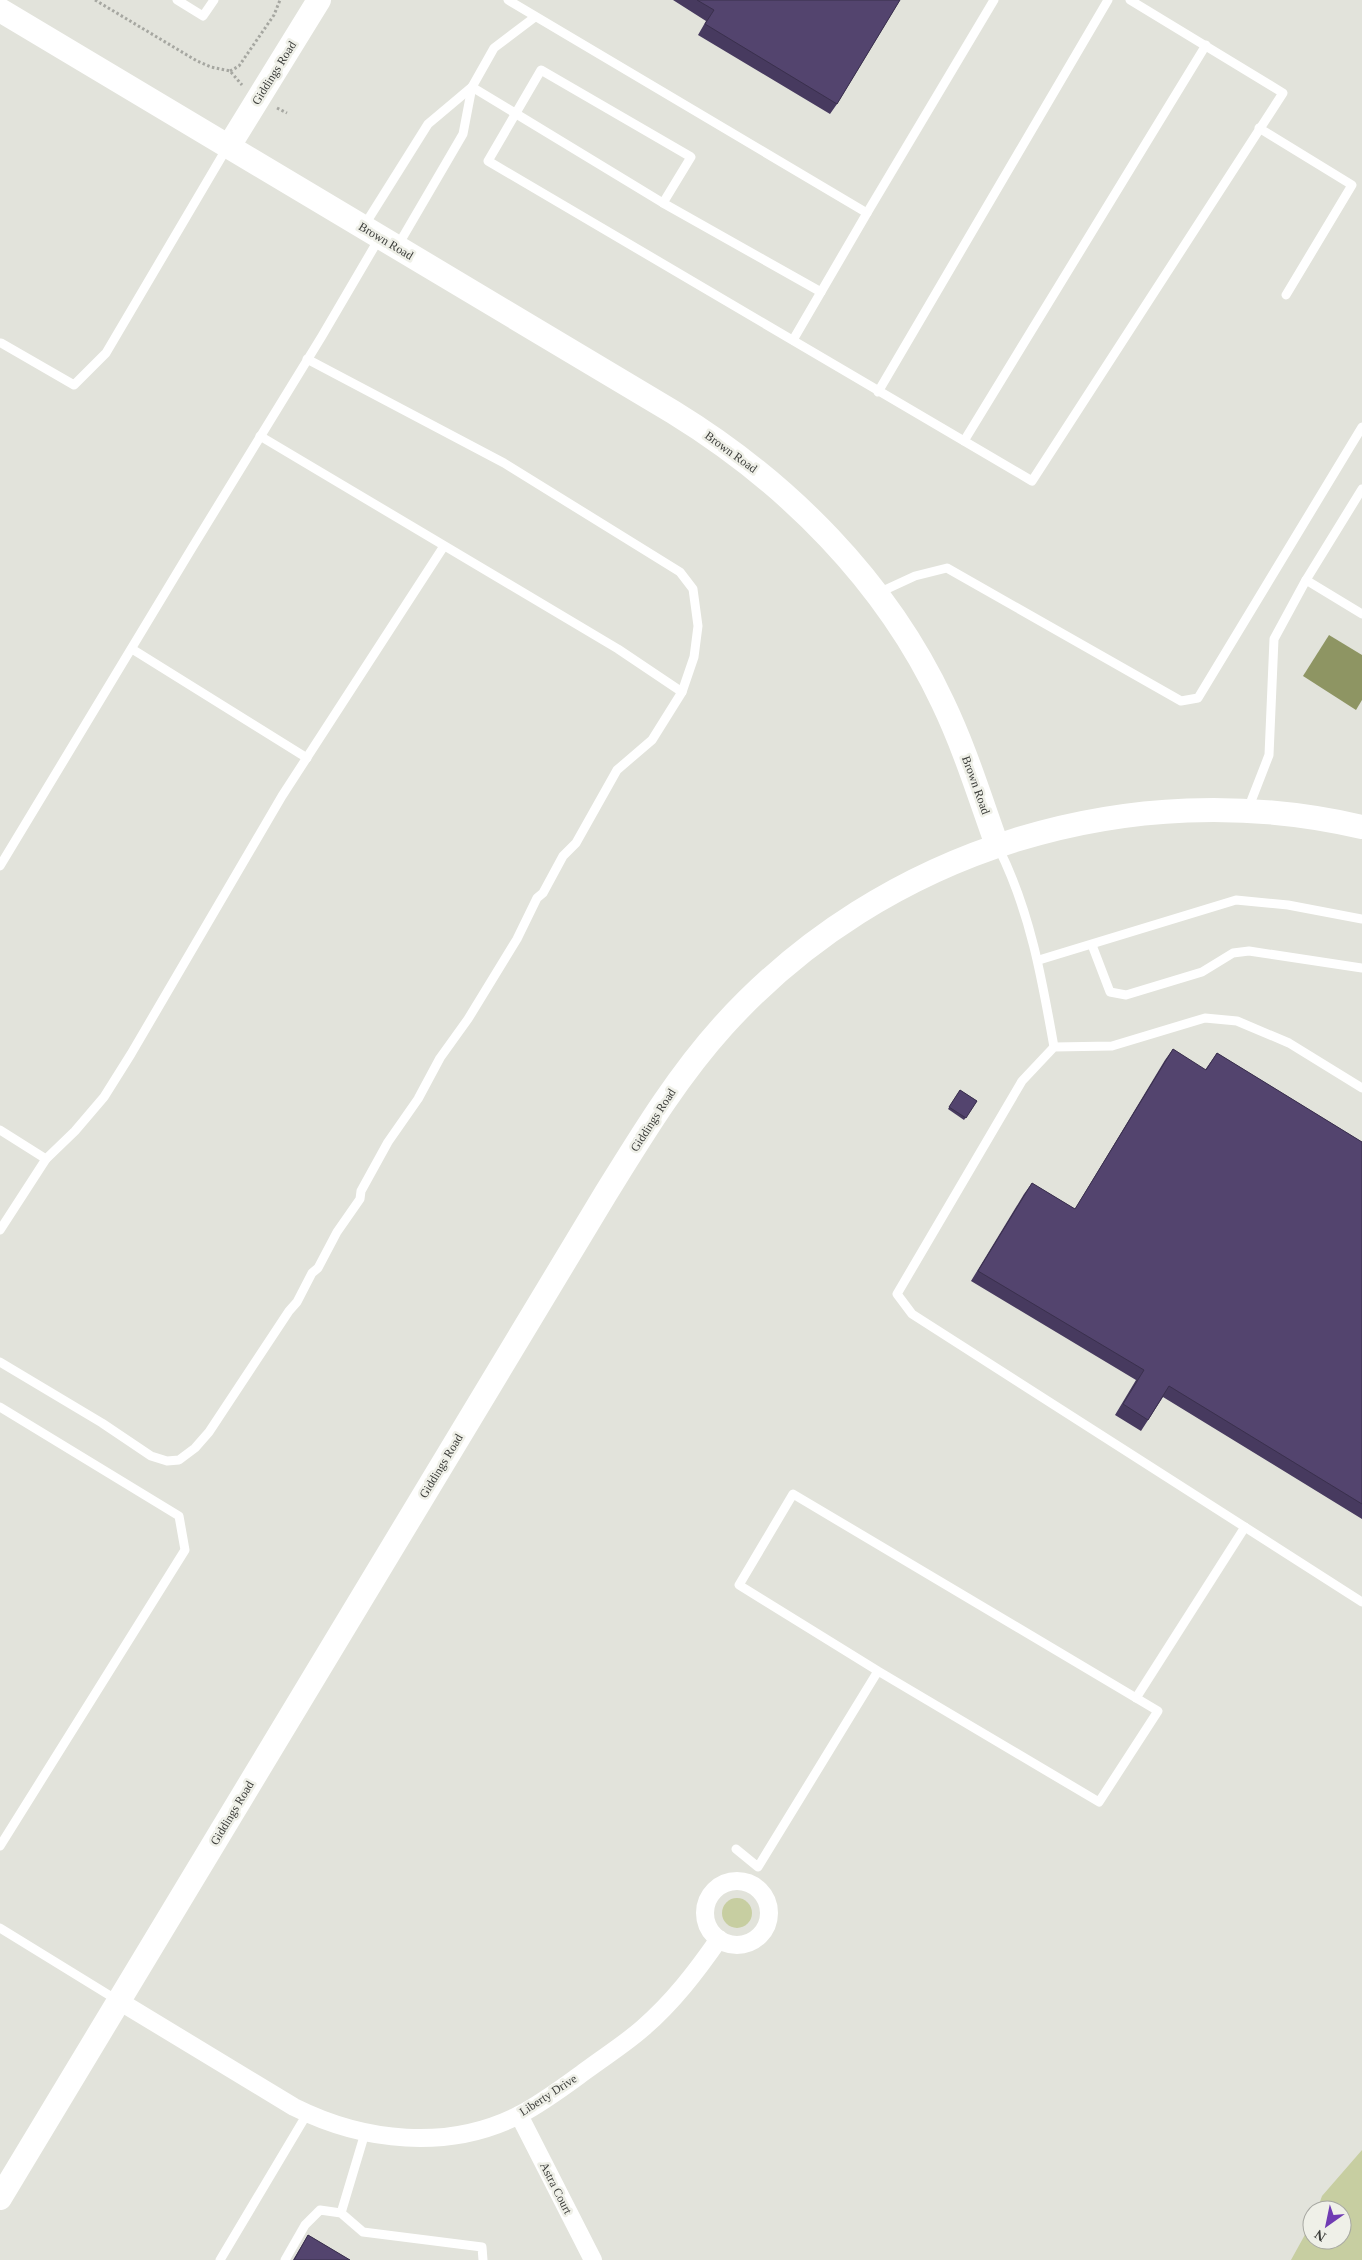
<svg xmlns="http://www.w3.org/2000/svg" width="1362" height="2260" font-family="Georgia,serif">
<rect width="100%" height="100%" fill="#e2e3db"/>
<g fill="#c7cea1">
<circle cx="737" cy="1913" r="15"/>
<polygon points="1362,2150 1362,2260 1291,2260 1312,2222 1312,2240 1342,2240 1342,2210 1317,2210 1322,2196"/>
</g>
<polygon fill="#8e9563" points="1329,635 1362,655 1362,700 1356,710 1303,676"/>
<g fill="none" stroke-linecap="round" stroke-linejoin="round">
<g stroke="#a6a7a1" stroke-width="3" stroke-dasharray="2.5 2.5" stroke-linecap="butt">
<polyline points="95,0 197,61 211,67 230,71 242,85"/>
<polyline points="230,71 239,66 274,15 280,0"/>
<polyline points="277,108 287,113"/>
</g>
<g stroke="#fff" stroke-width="9">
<polyline points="177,0 203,16 214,0"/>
<polyline points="508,0 867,213 821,292"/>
<polyline points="535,17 494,48 472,87 663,203 821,292 793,340"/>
<polyline points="1259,128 1352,185 1286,295"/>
<polyline points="663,203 691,157 541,70 488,161 1032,481 1283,93 1130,0"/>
<polyline points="867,213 994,0"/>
<polyline points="364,226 428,124 472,87"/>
<polyline points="397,247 463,134 472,87"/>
<polyline points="1,343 74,385 106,353 228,146"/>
<polyline points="878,392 1108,0"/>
<polyline points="260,436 618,649 682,692"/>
<polyline points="964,441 1206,45"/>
<polyline points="1306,580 1362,489"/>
<polyline points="876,594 915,576 947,568 1181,701 1198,698 1362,427"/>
<polyline points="132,649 307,758"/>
<polyline points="1248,809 1269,755 1274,639 1306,580 1362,614"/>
<path d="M 999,849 C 1030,911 1042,979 1054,1047"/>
<polyline points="0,866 192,548 322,336 380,237"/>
<polyline points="1092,945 1110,992 1126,995 1202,972 1233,953 1249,951 1362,968"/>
<polyline points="1039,960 1236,900 1288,905 1362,919"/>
<polyline points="1362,1088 1289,1043 1237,1021 1205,1018 1112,1046 1054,1047 1022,1081 897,1294 912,1314 1362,1602"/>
<polyline points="0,1130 46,1159"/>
<polyline points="0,1230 46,1159 75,1131 104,1097 131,1054 282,796 444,546"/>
<polyline points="0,1362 102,1423 151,1456 167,1461 179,1460 195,1448 209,1432 289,1311 297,1302 312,1273 318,1268 337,1232 360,1199 361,1191 388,1142 418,1099 440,1058 468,1019 517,939 537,898 543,893 563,856 576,843 617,770 652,740 682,692 694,657 698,626 693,589 680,572 504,463 307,359"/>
<polyline points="0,1407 179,1516 185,1550 0,1846"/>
<polyline points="1136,1698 1245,1527"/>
<polyline points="736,1849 758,1867 878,1671 739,1585 793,1494 1158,1711 1099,1802 878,1671"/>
<polyline points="0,1928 117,2000"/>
<polyline points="341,2213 365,2133"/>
<polyline points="220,2260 307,2114"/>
<polyline points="285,2260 305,2225 320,2210 341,2213 363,2232 482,2247 483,2260"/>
</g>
<g stroke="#fff" stroke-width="18">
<circle cx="737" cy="1913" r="32"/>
<path d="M 119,2001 L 294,2107 C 364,2142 448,2151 519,2115 C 544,2102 566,2085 588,2069 C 607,2055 626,2043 643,2028 C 673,2002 696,1972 719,1939"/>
<polyline points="519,2115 593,2260"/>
</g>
<g stroke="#fff" stroke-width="24">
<path d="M 0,10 L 673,412 C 787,482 886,581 943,703 C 965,749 980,798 997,845"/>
<polyline points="229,146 319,0"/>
<path d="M 0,2198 L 606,1193 C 642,1135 677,1077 723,1026 C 883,849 1131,773 1362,827"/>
</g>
</g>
<g fill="#473a5f">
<polygon points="673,0 900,0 837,104 830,114 698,35 706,21"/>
<polygon points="1173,1049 1205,1070 1217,1053 1362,1142 1362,1519 1163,1397 1141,1431 1115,1415 1136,1380 971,1281 1024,1194 1032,1183 1075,1209 1165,1060"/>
<polygon points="960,1090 977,1101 964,1120 948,1109"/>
<polygon points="308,2235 350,2260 293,2260"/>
</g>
<g fill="#53446e" stroke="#3a304d">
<polygon points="697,0 900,0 837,104 705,24 714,10"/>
<polygon points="1173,1049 1206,1070 1217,1053 1362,1142 1362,1504 1169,1386 1148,1420 1123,1404 1144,1370 978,1271 1032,1183 1075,1209"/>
<polygon points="960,1090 977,1101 966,1118 949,1107"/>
<polygon points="308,2235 350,2260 294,2260"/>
</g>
<g text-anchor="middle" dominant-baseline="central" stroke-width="5" stroke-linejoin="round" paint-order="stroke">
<g font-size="12" fill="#3b3c39" stroke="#eff0e8">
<text transform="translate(274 73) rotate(-58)">Giddings Road</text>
<text transform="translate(386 241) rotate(31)">Brown Road</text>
<text transform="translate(731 452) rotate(36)">Brown Road</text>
<text transform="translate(976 785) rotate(70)">Brown Road</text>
<text transform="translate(653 1120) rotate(-57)">Giddings Road</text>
<text transform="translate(441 1466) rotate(-59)">Giddings Road</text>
<text transform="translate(232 1813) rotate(-59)">Giddings Road</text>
<text transform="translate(548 2095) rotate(-33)">Liberty Drive</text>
<text transform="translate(556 2188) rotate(63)">Astra Court</text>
</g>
</g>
<g transform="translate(1327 2225) rotate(213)"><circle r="24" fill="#eff0e8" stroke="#a7a8a2"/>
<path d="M0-4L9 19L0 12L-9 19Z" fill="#703cb3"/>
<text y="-8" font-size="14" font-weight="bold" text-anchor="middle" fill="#3b3c39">N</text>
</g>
</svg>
